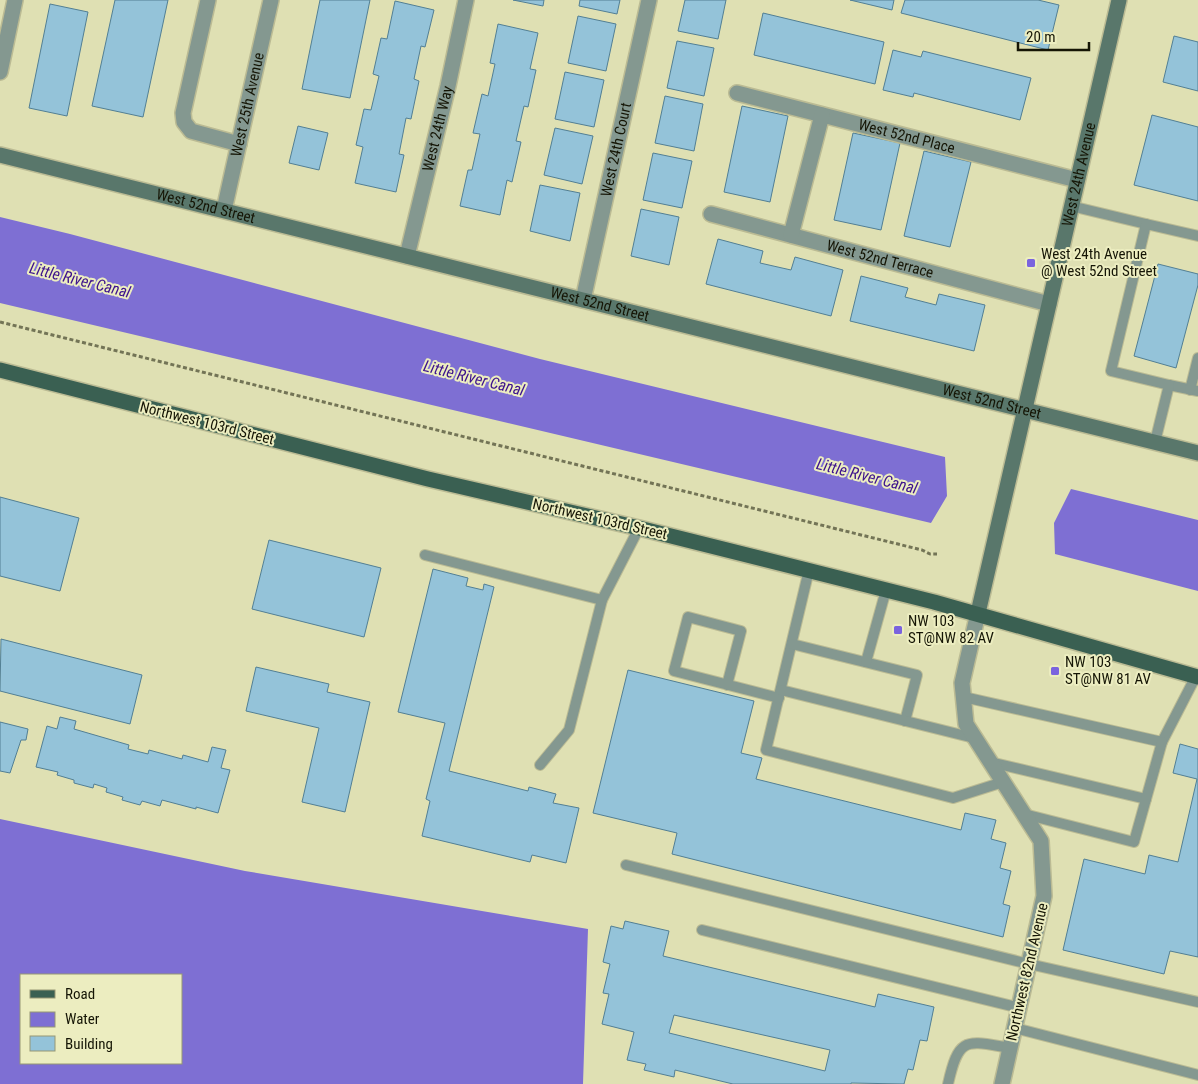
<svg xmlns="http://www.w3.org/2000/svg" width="1198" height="1084" font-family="'Roboto Condensed',sans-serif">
<rect width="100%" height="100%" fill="#dfe0b3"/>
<g fill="#7e6fd3" fill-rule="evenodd">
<polygon points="0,217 70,234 540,359 945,457 947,496 931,523 0,303"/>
<polygon points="1071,489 1198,520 1198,591 1055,554 1054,523"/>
<path d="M 0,819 L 245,871 L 588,929 L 583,1084 L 0,1084 ZM 21,975 L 181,975 L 181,1063 L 21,1063 Z"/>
</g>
<g fill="#94c3d9" stroke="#527f94" fill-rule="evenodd">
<polygon points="115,0 168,0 143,117 92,106"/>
<polygon points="320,0 370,0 350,98 302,89"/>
<polygon points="513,0 544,0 543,6"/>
<polygon points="580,0 620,0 617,14 579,6"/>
<polygon points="685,0 726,0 718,39 678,31"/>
<polygon points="850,0 894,0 892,10"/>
<polygon points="905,0 1038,0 1059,5 1048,50 901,13"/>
<polygon points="395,1 434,10 425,47 421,46 414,79 419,81 411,119 406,118 399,154 404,155 396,192 355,183 363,147 356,145 364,109 371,110 379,76 373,74 381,38 387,39"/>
<polygon points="50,4 88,12 67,116 29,108"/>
<polygon points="763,13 884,42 875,84 754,55"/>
<polygon points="578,16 616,24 606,71 568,63"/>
<polygon points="498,24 538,33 530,69 536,70 528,107 524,106 516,141 521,142 512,182 507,180 500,215 460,206 468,170 472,170 480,134 473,133 482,94 488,96 495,64 490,63"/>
<polygon points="1174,36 1198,42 1198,91 1163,82"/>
<polygon points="677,41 714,48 704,96 667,88"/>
<polygon points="893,50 921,57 923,51 1031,78 1020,120 914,93 913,97 883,90"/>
<polygon points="565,72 604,80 594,127 555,119"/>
<polygon points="665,96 703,104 694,151 655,143"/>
<polygon points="742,106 788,116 770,202 724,192"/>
<polygon points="1152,115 1198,127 1198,201 1134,185"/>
<polygon points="298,126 328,133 319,170 289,163"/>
<polygon points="555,128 593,136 582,184 544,175"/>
<polygon points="853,133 900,143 881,230 834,220"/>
<polygon points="924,151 971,162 950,247 904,236"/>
<polygon points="653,153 692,161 682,208 643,200"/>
<polygon points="540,185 580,193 570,241 530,231"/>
<polygon points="641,209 679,217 669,265 631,256"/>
<polygon points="718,239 763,251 760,263 791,270 795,257 843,270 831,316 706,284"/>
<polygon points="1158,264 1198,274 1198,285 1176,368 1134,356"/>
<polygon points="861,276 908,288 905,297 936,305 939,294 985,305 974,351 850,321"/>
<polygon points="0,497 79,518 60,591 0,576"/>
<polygon points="269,540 381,568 364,637 252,609"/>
<polygon points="433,569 468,578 466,586 483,590 484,584 494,587 449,771 528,791 529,787 556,794 553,803 579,808 566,863 532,855 530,862 422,836 430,801 426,799 445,723 398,712"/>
<polygon points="1,639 142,675 130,724 0,691"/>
<polygon points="256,667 329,684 327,692 370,702 345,812 302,802 319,728 246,711"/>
<polygon points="628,670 754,701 741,753 762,758 756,779 961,830 965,813 996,820 991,839 1006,843 1000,868 1011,871 1003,904 1010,906 1003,937 672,854 677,833 593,813"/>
<polygon points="60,717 76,721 74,729 129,745 128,749 148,754 149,750 182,759 183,755 208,762 212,747 226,750 221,768 230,770 218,813 196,807 196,809 162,800 160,806 142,801 140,805 122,800 123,797 106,792 107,788 94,784 93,788 74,783 74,780 57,775 58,772 36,767 47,726 57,729"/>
<polygon points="0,722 28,729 26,740 21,740 10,773 0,771"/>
<polygon points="1180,744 1198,749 1198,957 1170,951 1164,974 1063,950 1084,859 1145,874 1149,855 1178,862 1197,779 1173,773"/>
<path d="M 625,921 L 669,931 L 663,956 L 875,1007 L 878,994 L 934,1007 L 927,1041 L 920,1040 L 913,1070 L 908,1069 L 904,1084 L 851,1083 L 851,1084 L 733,1084 L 675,1070 L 674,1077 L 644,1070 L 646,1064 L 627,1060 L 634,1032 L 602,1024 L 609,994 L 603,993 L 610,964 L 603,962 L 611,926 L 623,929 ZM 674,1015 L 830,1050 L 825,1071 L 669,1033 Z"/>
</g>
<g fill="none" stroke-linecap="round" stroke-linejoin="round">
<g stroke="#bbbb94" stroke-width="12">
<g id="lane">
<polyline points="1071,206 1146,224"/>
<polyline points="1169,385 1198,391"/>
<polyline points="1190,390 1198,358"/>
<polyline points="1155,442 1169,385 1111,371 1146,224 1198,236"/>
<polyline points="425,555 602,600"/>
<polyline points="809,570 766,750 953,798 1003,782"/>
<polyline points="792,644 917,675 905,721"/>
<polyline points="866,662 886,590"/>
<polyline points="727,685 741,631 688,617 674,671 779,698"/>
<polyline points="781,690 974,738"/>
<polyline points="964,697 1162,742 1196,676"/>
<polyline points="990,762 1146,799"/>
<polyline points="540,765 569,730 602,600 639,528"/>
<polyline points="1024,814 1134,842 1162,742"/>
<polyline points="626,865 1029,964 1198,1002"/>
<polyline points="702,930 1020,1008"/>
<polyline points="1015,1028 1198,1075"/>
<path d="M 948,1084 C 959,1035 966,1041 1011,1048"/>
</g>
</g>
<g stroke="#bbbb94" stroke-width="18">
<g id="street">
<polyline points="208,0 183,113 184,122 191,131 239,144"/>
<polyline points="0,72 15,0"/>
<path id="s1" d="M 737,93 L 1077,180"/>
<path id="s2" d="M 224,210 L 271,0"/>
<path id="s3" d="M 711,214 L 1049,304"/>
<polyline points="791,235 822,115"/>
<path id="s4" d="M 407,256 L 448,86 L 466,0"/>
<path id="s5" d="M 583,300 L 649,0"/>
<polyline points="978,613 962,683 966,724 1041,841 1044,896 1002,1084"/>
</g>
</g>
<g stroke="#bbbb94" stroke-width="18">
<g id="secondary">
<path id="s6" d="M 0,155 L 1198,453"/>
<path id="s7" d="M 978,613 L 1119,0"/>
</g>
</g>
<g stroke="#bbbb94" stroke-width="18">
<polyline id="primary" points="0,370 428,479 639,528 934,602 1198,677"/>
</g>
<polyline stroke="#737456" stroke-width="3" stroke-dasharray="4 2.5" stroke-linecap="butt" points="0,322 922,550 930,554 937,554"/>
<use href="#lane" stroke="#849890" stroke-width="10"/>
<use href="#street" stroke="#849890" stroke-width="15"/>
<use href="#secondary" stroke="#59776b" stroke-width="15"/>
<use href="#primary" stroke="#3a6052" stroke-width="15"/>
</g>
<g fill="#7a63de" stroke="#ecedc0" stroke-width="2">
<rect x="1026" y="258" width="10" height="10" rx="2.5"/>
<rect x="893" y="625" width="10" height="10" rx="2.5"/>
<rect x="1050" y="666" width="10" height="10" rx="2.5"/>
</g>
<g text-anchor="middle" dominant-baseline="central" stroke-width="4" stroke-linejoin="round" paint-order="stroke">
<g font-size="15" fill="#151505" stroke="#ecedc0">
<text stroke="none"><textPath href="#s2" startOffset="108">West 25th Avenue</textPath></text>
<text stroke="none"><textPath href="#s4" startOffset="131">West 24th Way</textPath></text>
<text stroke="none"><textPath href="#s1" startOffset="175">West 52nd Place</textPath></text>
<text stroke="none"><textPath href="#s5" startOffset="154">West 24th Court</textPath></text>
<text stroke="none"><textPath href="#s7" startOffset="450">West 24th Avenue</textPath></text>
<text stroke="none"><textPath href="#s6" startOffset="212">West 52nd Street</textPath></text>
<text stroke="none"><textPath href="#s3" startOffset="175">West 52nd Terrace</textPath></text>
<text stroke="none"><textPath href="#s6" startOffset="618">West 52nd Street</textPath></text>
<text stroke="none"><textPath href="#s6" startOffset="1022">West 52nd Street</textPath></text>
<text transform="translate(207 423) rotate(14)">Northwest 103rd Street</text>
<text transform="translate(600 519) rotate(13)">Northwest 103rd Street</text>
<text transform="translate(1027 972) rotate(-77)">Northwest 82nd Avenue</text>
</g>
<g font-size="15" fill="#151505" stroke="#ecedc0" text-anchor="start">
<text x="1041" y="254">West 24th Avenue<tspan x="1041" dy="17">@ West 52nd Street</tspan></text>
<text x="908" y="621">NW 103<tspan x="908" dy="17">ST@NW 82 AV</tspan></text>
<text x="1065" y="662">NW 103<tspan x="1065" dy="17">ST@NW 81 AV</tspan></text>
</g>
<g font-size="16" font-style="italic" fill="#3c118c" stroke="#ecedc0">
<text transform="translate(80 280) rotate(14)">Little River Canal</text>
<text transform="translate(474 378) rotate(14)">Little River Canal</text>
<text transform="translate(867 476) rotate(14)">Little River Canal</text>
</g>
</g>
<rect x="20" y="974" width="162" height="90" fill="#ecedc0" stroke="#969775"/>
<rect x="30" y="990" width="25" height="8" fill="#3a6052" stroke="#969775"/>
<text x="65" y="999" font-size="15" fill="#151505">Road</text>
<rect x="30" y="1012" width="25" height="15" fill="#7e6fd3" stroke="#969775"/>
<text x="65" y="1024" font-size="15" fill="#151505">Water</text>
<rect x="30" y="1036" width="25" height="15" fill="#94c3d9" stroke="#969775"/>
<text x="65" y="1049" font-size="15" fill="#151505">Building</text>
<path d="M1018 42v8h71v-8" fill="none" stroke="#151505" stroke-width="2.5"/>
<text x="1026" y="42" font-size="15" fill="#151505" stroke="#ecedc0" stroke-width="4" paint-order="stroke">20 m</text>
</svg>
